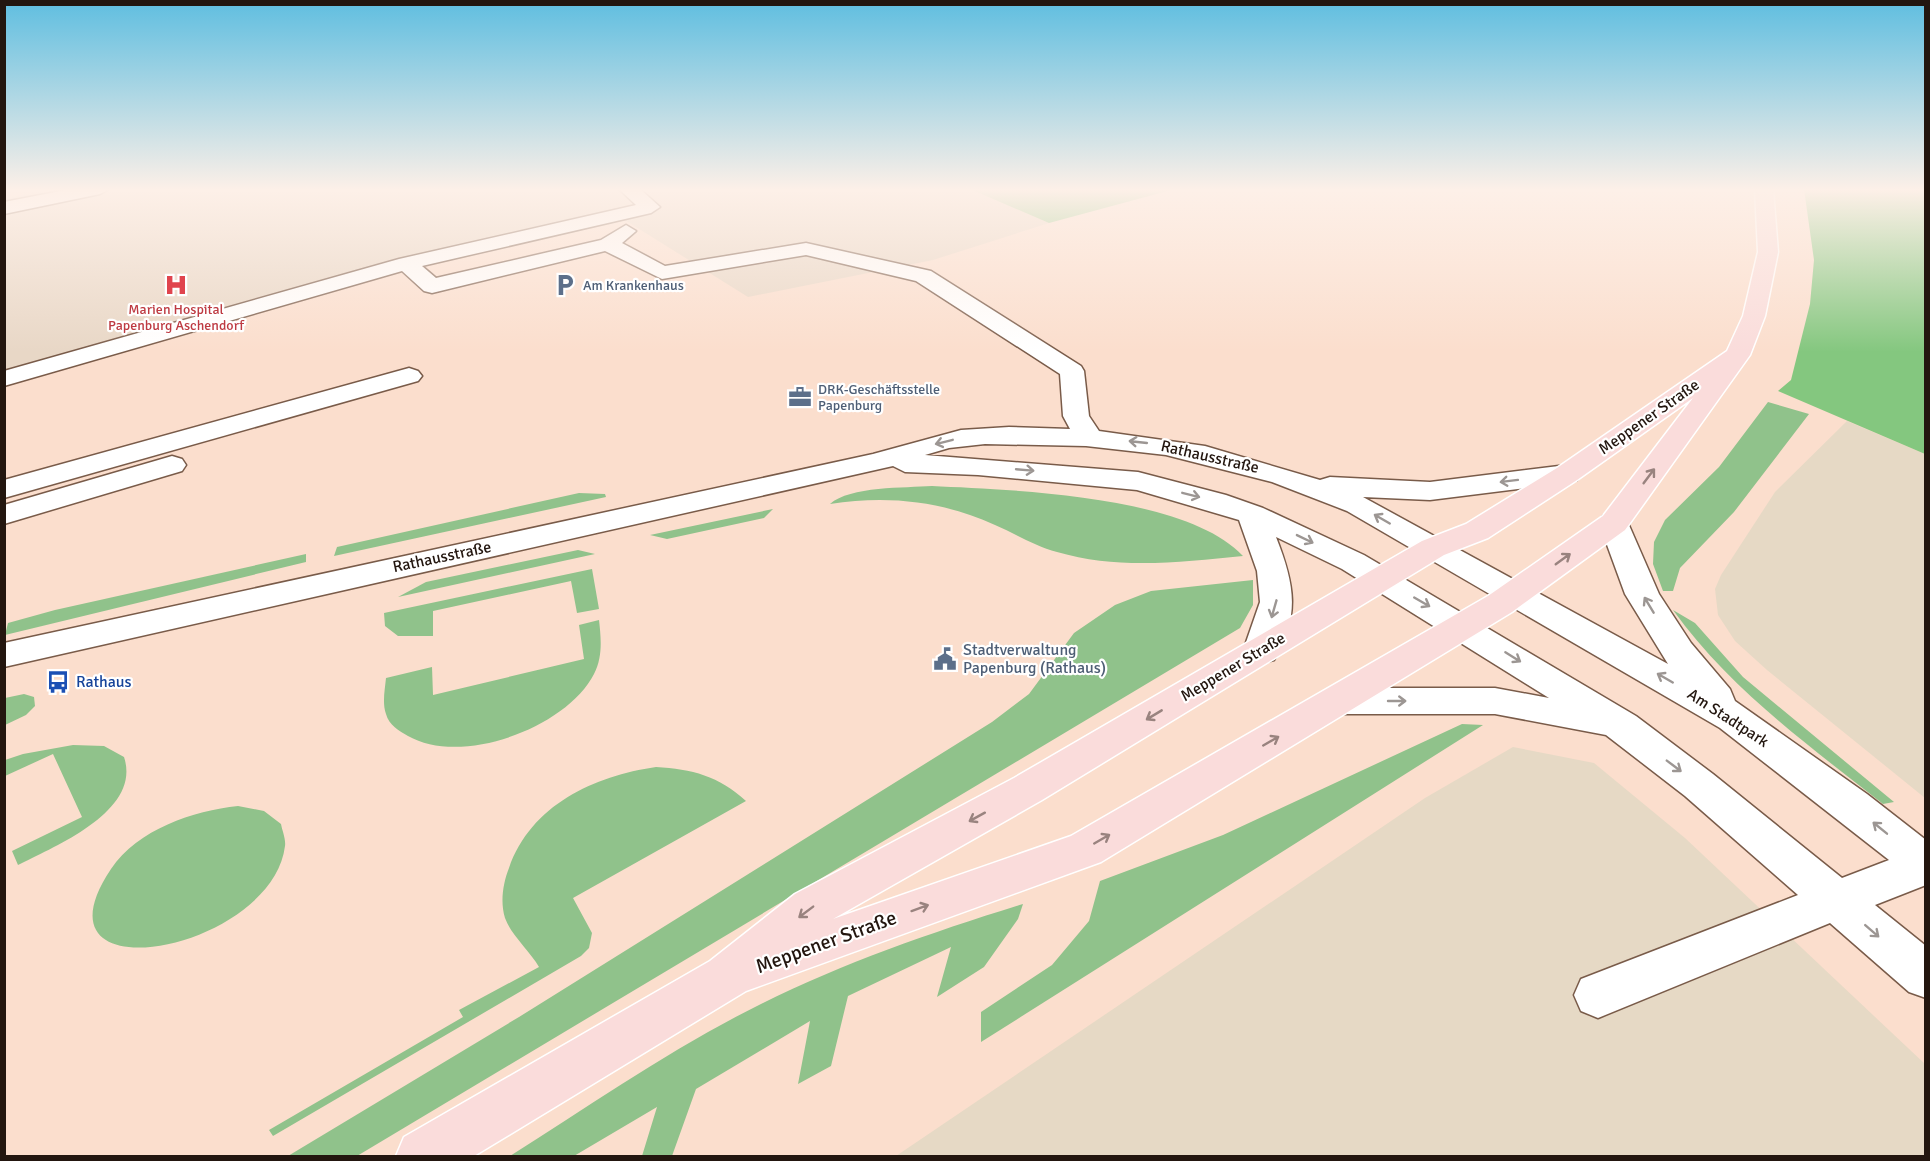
<svg xmlns="http://www.w3.org/2000/svg" width="1930" height="1161" font-family="Signika,sans-serif">
<rect width="100%" height="100%" fill="#fbdecd"/>
<g fill="#e6d9c5">
<polygon points="1847,421 1925,454 1925,798 1767,670 1735,641 1718,615 1715,589 1721,575 1775,492"/>
<polygon points="1513,747 1594,763 1685,838 1925,1064 1925,1156 896,1156 1425,798"/>
</g>
<polygon fill="#e8d7c6" points="51,189 970,189 1049,223 933,260 748,297 620,217 389,272 5,386 5,199"/>
<g fill="#90c28b">
<polygon points="1768,402 1809,414 1734,512 1680,568 1673,591 1663,591 1653,564 1654,542 1665,520 1719,467"/>
<path d="M 932,486 C 1014,490 1186,495 1243,556 C 1180,562 1119,570 1057,552 C 1035,546 1016,534 995,525 C 942,501 888,495 830,504 C 850,486 905,488 932,486 Z"/>
<polygon points="579,493 605,494 606,497 334,556 337,547"/>
<polygon points="773,509 764,518 667,539 650,535"/>
<polygon points="578,550 595,554 398,597 426,582"/>
<polygon points="306,554 306,562 5,635 8,623 55,610"/>
<polygon points="592,569 599,609 577,613 571,581 433,611 433,636 398,636 385,626 384,613"/>
<polygon points="1253,580 1253,605 1240,628 357,1156 288,1156 519,1017 992,722 1029,694 1074,633 1115,605 1151,591"/>
<path d="M 1673,610 L 1695,623 L 1743,677 L 1894,802 L 1883,804 C 1808,745 1730,689 1673,610 Z"/>
<path d="M 599,620 C 601,638 603,657 594,674 C 567,727 462,767 408,736 C 399,731 389,725 386,714 C 382,703 385,689 386,678 L 432,667 L 433,695 L 584,659 L 579,625 Z"/>
<polygon points="24,694 34,697 35,706 26,715 5,725 5,698"/>
<polygon points="1462,724 1483,725 981,1042 981,1012 1052,965 1089,921 1100,881 1223,835"/>
<path d="M 73,745 L 104,746 L 124,757 C 142,811 55,846 18,865 L 12,851 L 82,817 L 53,754 L 5,776 L 5,760 L 23,754 Z"/>
<path d="M 656,767 C 692,769 719,776 746,801 L 573,898 L 592,933 L 589,948 L 581,956 L 273,1136 L 269,1130 L 463,1017 L 459,1010 L 539,967 C 530,951 511,935 505,918 C 500,902 503,883 509,868 C 531,805 594,776 656,767 Z"/>
<path d="M 238,806 L 264,811 L 281,824 C 282,830 286,839 285,846 C 272,951 24,999 111,869 C 138,829 193,811 238,806 Z"/>
<path d="M 1023,904 L 1018,919 L 984,967 L 937,997 L 951,947 L 848,996 L 831,1066 L 798,1084 L 810,1021 L 696,1089 L 672,1156 L 642,1156 L 657,1107 L 574,1156 L 510,1156 C 591,1105 672,1048 759,1005 C 843,963 933,932 1023,904 Z"/>
</g>
<g fill="#84c77f">
<polygon points="970,189 1175,189 1049,223"/>
<polygon points="1804,189 1925,189 1925,454 1778,391 1791,380 1810,304 1814,260"/>
</g>
<g fill="none" stroke-linecap="round" stroke-linejoin="round">
<g stroke="#795b49" stroke-width="3">
<g id="minor">
<polygon points="71,189 109,189 100,194 4,214 4,202"/>
<path d="M 619,189 L 640,189 L 660,207 L 651,213 L 422,266 L 436,278 L 601,240 L 626,225 L 636,231 L 622,243 L 665,266 L 806,243 L 931,271 L 1081,366 L 1084,371 L 1089,416 L 1099,431 L 1205,446 L 1320,480 L 1330,477 L 1430,482 L 1567,465 L 1577,468 L 1581,474 L 1577,480 L 1567,483 L 1430,500 L 1363,497 L 1668,664 L 1625,594 L 1599,523 L 1603,516 L 1614,514 L 1625,516 L 1659,594 L 1691,643 L 1730,689 L 1735,701 L 1867,794 L 1926,840 L 1926,885 L 1875,905 L 1926,946 L 1926,998 L 1909,992 L 1830,923 L 1598,1018 L 1581,1011 L 1574,995 L 1581,979 L 1798,895 L 1685,796 L 1606,735 L 1495,714 L 1339,714 L 1326,711 L 1320,701 L 1326,691 L 1339,688 L 1495,688 L 1549,698 L 1342,569 L 1276,537 C 1294,583 1301,615 1274,660 L 1261,663 L 1248,660 L 1243,651 L 1260,602 L 1257,571 L 1239,520 L 1137,490 L 978,475 L 905,472 L 893,466 L 4,667 L 4,643 L 873,454 L 961,430 L 1009,427 L 1070,429 L 1063,416 L 1060,374 L 916,281 L 806,255 L 662,279 L 605,251 L 432,293 L 424,291 L 402,271 L 4,386 L 4,371 L 399,259 L 636,205 ZM 985,444 L 1086,446 L 1166,455 L 1272,482 L 1347,511 L 1720,728 L 1889,860 L 1842,878 L 1713,774 L 1636,716 L 1364,555 L 1263,508 L 1226,495 L 1138,472 L 925,455 L 949,448 Z"/>
<polygon points="409,368 418,371 422,376 418,381 4,498 4,480"/>
<polygon points="172,456 182,459 186,465 182,471 4,524 4,505"/>
</g>
</g>
<g stroke="#fff" stroke-width="3">
<path id="major" d="M 1755,189 L 1773,189 L 1778,252 L 1765,316 L 1750,355 L 1625,530 L 1512,612 L 1101,862 L 746,991 L 474,1156 L 396,1156 L 404,1137 L 710,961 L 795,894 L 1014,778 L 1422,541 L 1466,524 L 1557,468 L 1727,351 L 1743,316 L 1758,252 ZM 1693,398 L 1603,516 L 1488,596 L 1071,836 L 833,919 L 1042,800 L 1444,555 L 1488,538 L 1577,480 Z"/>
</g>
<use href="#minor" fill="#fff" fill-rule="evenodd"/>
<use href="#major" fill="#fadcdb" fill-rule="evenodd"/>
</g>
<defs><path id="oneway-shaft" d="M-6 0H5M1.5-3L5.5 0L1.5 3" fill="none" stroke-width="1.6" stroke-linecap="round" stroke-linejoin="round" transform="scale(1.5)"/></defs>
<g stroke="#9c9693">
<use href="#oneway-shaft" transform="translate(944 442) rotate(166)"/>
<use href="#oneway-shaft" transform="translate(1138 442) rotate(-174)"/>
<use href="#oneway-shaft" transform="translate(1025 470) rotate(5)"/>
<use href="#oneway-shaft" transform="translate(1509 481) rotate(173)"/>
<use href="#oneway-shaft" transform="translate(1191 495) rotate(14)"/>
<use href="#oneway-shaft" transform="translate(1382 519) rotate(-150)"/>
<use href="#oneway-shaft" transform="translate(1305 539) rotate(26)"/>
<use href="#oneway-shaft" transform="translate(1422 602) rotate(30)"/>
<use href="#oneway-shaft" transform="translate(1649 605) rotate(-121)"/>
<use href="#oneway-shaft" transform="translate(1274 609) rotate(106)"/>
<use href="#oneway-shaft" transform="translate(1513 657) rotate(32)"/>
<use href="#oneway-shaft" transform="translate(1665 678) rotate(-150)"/>
<use href="#oneway-shaft" transform="translate(1397 701)"/>
<use href="#oneway-shaft" transform="translate(1674 766) rotate(37)"/>
<use href="#oneway-shaft" transform="translate(1880 828) rotate(-141)"/>
<use href="#oneway-shaft" transform="translate(1872 931) rotate(41)"/>
</g>
<g stroke="#99837f">
<use href="#oneway-shaft" transform="translate(1649 476) rotate(-53)"/>
<use href="#oneway-shaft" transform="translate(1563 559) rotate(-36)"/>
<use href="#oneway-shaft" transform="translate(1154 715) rotate(149)"/>
<use href="#oneway-shaft" transform="translate(1271 741) rotate(-30)"/>
<use href="#oneway-shaft" transform="translate(977 817) rotate(151)"/>
<use href="#oneway-shaft" transform="translate(1102 839) rotate(-30)"/>
<use href="#oneway-shaft" transform="translate(920 908) rotate(-20)"/>
<use href="#oneway-shaft" transform="translate(806 912) rotate(143)"/>
</g>
<linearGradient id="sky" x2="0" y2="1"><stop stop-color="#5fbee0"/><stop offset="0.54" stop-color="#fdf0e8"/><stop offset="1" stop-color="#fdf0e8" stop-opacity="0"/></linearGradient>
<rect width="1930" height="352" fill="url(#sky)"/>
<defs>
<g id="hospital-bare" transform="scale(1.8)"><path d="M-5-5h3v3.5h4V-5h3V5h-3V1.5h-4V5h-3Z" fill="#e0444e" stroke="#fff" stroke-width="2.5" paint-order="stroke"/></g>
<g id="parking-bare" transform="scale(1.8)"><path d="M-3.5-5.5H1a3.5 3.5 0 0 1 0 7H-1V5.5H-3.5ZM-1-3.4V-.6H.8a1.4 1.4 0 0 0 0-2.8Z" fill="#5c6f8a" stroke="#fff" stroke-width="2.5" paint-order="stroke"/></g>
<g id="office-bare" transform="scale(1.8)"><path d="M-6-3h4V-5.5h4V-3h4V5H-6ZM-1-4.5V-3h2v-1.5ZM-6 0V1H6V0Z" fill="#5c6f8a" stroke="#fff" stroke-width="2.5" paint-order="stroke"/></g>
<g id="civic-bare" transform="scale(1.8)"><path d="M-.6-6.5H3V-4.5H.6V-3L4-1V1h2V6H-6V1h2V-1L-.6-3ZM-1.2 2.5V6h2.4V2.5Z" fill="#5c6f8a" stroke="#fff" stroke-width="2.5" paint-order="stroke"/></g>
<g id="bus-bare" transform="scale(1.8)"><path d="M-5-6H5V4H4V6H2V4H-2V6H-4V4H-5ZM-3.5-4V0h7V-4ZM-3.5 1.2v1.5H-2V1.2ZM2 1.2v1.5H3.5V1.2Z" fill="#1a4fb4" stroke="#fff" stroke-width="2.5" paint-order="stroke"/></g>
</defs>
<g fill-rule="evenodd">
<use href="#hospital-bare" x="176" y="285"/>
<use href="#parking-bare" x="565" y="285"/>
<use href="#office-bare" x="800" y="397"/>
<use href="#civic-bare" x="945" y="659"/>
<use href="#bus-bare" x="58" y="682"/>
</g>
<g text-anchor="middle" dominant-baseline="central" stroke-width="4.5" stroke-linejoin="round" paint-order="stroke">
<g font-size="14" fill="#4e5e75" stroke="#fff" text-anchor="start">
<text x="583" y="285">Am Krankenhaus</text>
<text x="818" y="389">DRK-Geschäftsstelle<tspan x="818" dy="16">Papenburg</tspan></text>
</g>
<g font-size="14" fill="#be3a42" stroke="#fff">
<text x="176" y="309">Marien Hospital<tspan x="176" dy="16">Papenburg Aschendorf</tspan></text>
</g>
<g font-size="16" fill="#23160f" stroke="#fff">
<text transform="translate(1649 417) rotate(-35)">Meppener Straße</text>
<text transform="translate(1210 457) rotate(13)">Rathausstraße</text>
<text transform="translate(442 557) rotate(-12)">Rathausstraße</text>
<text transform="translate(1233 667) rotate(-31)">Meppener Straße</text>
<text transform="translate(1728 718) rotate(33)">Am Stadtpark</text>
</g>
<g font-size="16" fill="#4e5e75" stroke="#fff" text-anchor="start">
<text x="963" y="650">Stadtverwaltung<tspan x="963" dy="18">Papenburg (Rathaus)</tspan></text>
</g>
<g font-size="16" fill="#164399" stroke="#fff" text-anchor="start">
<text x="76" y="682">Rathaus</text>
</g>
<g font-size="20" fill="#23160f" stroke="#fff">
<text transform="translate(826 942) rotate(-20)">Meppener Straße</text>
</g>
</g>
<rect width="1930" height="1161" fill="none" stroke="#23160f" stroke-width="12"/>
</svg>
